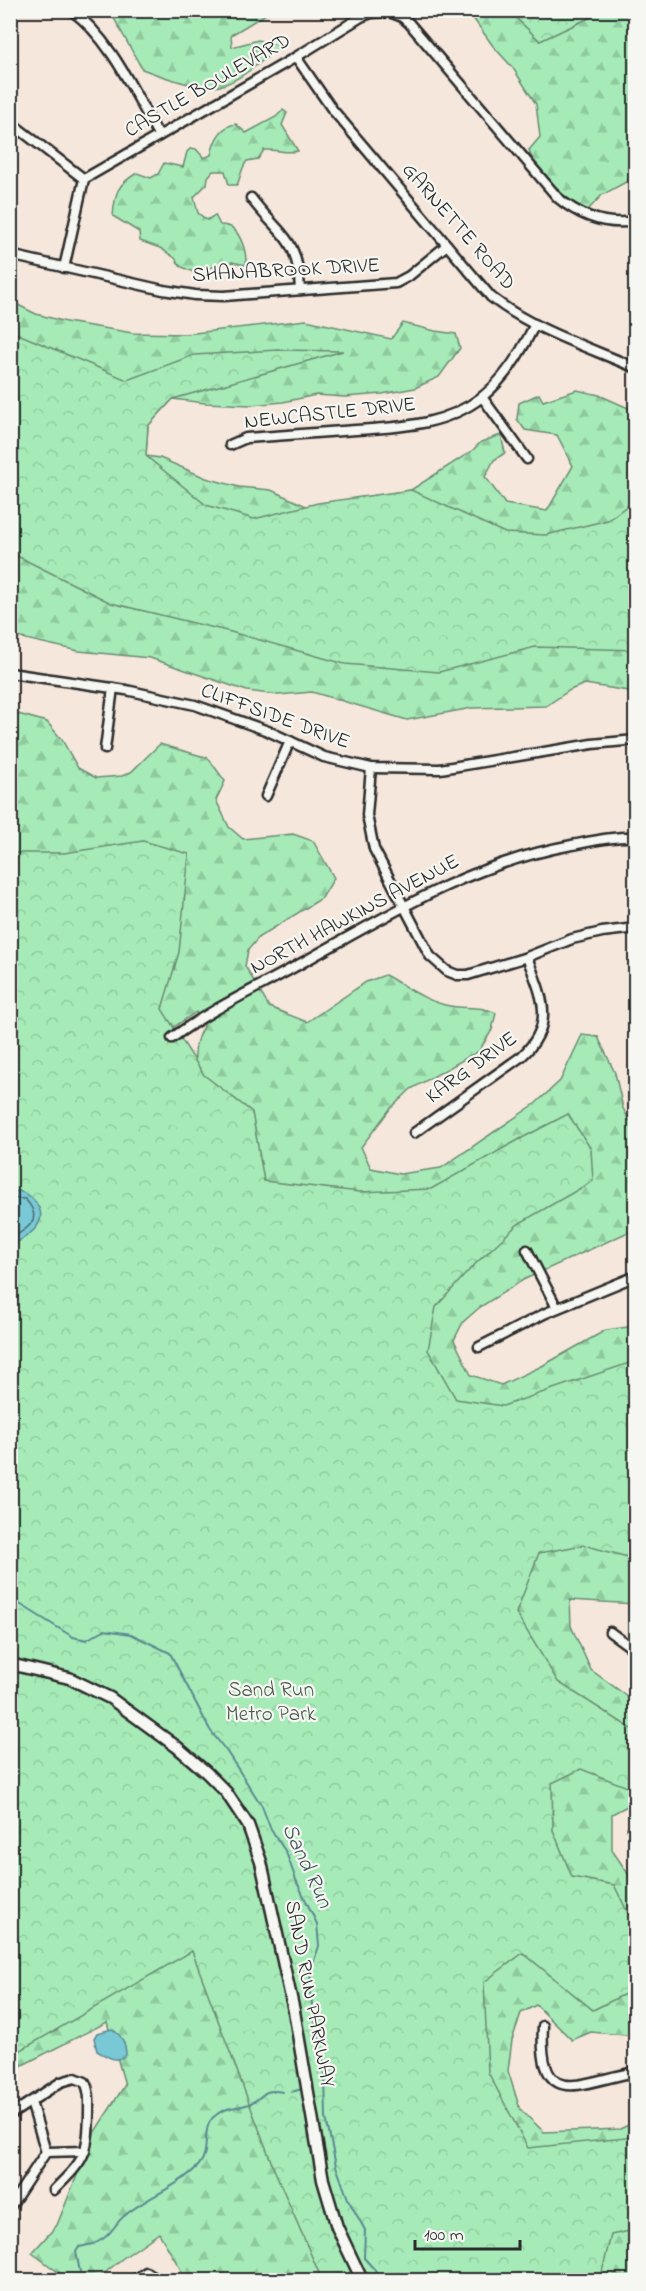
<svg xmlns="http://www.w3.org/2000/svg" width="646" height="2291" font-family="'Indie Flower',sans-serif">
<defs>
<pattern id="forest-firs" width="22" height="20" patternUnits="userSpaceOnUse" patternTransform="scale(1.5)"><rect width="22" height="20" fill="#a6ebb7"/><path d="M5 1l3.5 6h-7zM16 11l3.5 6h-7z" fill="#8fca9e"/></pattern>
<pattern id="park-crowns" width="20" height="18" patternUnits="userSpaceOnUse" patternTransform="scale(1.5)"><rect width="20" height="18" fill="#a6ebb7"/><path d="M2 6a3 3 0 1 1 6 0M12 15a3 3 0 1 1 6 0" fill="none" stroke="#8fca9e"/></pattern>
</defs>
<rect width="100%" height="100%" fill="#f6e7dc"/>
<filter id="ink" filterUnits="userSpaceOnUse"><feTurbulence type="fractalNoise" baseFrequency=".0167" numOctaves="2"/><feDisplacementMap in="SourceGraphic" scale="12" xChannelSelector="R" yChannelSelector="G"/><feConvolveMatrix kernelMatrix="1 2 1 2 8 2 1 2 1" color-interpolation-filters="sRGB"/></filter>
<g filter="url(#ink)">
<g fill="url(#forest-firs)" stroke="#688b71" stroke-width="1.5">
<path d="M 110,11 L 271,11 L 231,35 L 232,47 L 258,40 L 282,46 C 263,59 238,84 214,87 C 198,89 158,75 142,69 Z"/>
<path d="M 468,11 L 635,11 L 635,177 L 602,195 L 586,212 C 565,196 535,177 529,150 L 540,137 L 536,104 L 513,68 L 493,46 Z"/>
<path d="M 283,110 L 287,113 L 282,125 L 298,151 C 287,154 276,149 264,150 L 258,159 L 247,161 C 241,168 241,177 237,185 L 229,185 L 225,171 L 213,171 L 208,177 L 207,184 L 194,197 L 198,213 L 207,220 L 215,215 L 220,225 C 224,225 228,226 231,227 C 241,233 247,254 246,265 L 232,262 L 193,272 L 180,266 L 175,258 L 160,248 L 140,241 L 139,232 L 113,216 C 115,192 117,185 137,173 L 151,178 L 158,174 L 164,163 L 183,167 L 187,152 L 191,148 L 196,149 L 204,158 L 211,155 C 214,141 220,126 236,124 L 246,133 L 276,117 Z"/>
<polygon points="10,301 36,314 66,322 133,333 186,334 306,320 391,339 403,323 435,331 456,334 460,348 439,377 415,388 382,394 345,397 316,395 283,402 251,405 205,403 173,399 148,426 146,456 160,458 206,478 239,487 271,490 306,506 411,490 472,451 481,442 501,435 505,453 494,460 485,477 487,479 505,504 547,511 573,466 557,435 525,430 517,419 519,403 539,394 543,401 577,390 599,395 635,411 635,692 585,684 570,690 546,706 472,708 407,720 312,692 278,695 247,691 150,658 79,651 12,636 10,623"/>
<path d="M 11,712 L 47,722 L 62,740 L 78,768 L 96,778 L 122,776 L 131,772 L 160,744 L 208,758 L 225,781 L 216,800 L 229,827 L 243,839 L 293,834 L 313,841 L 334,878 L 322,898 L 259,937 L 248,950 L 245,966 L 269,1007 L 307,1022 L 366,982 L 385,975 C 405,986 427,1002 450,1006 C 466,1009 480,1005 496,1013 L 492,1030 L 479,1051 L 411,1089 L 390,1109 L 361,1147 L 371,1168 L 400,1174 L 441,1168 L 535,1104 L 560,1081 L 582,1035 L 598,1037 L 615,1073 L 623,1108 L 629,1120 L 635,1121 L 635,1229 L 523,1280 L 480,1307 L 463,1322 L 454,1340 L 471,1375 L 501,1385 L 542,1366 L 606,1330 L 635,1326 L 635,1604 L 570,1600 L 571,1626 L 591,1670 L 635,1702 L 635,1807 L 629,1805 L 612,1814 L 612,1850 L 635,1884 L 635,2036 L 591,2032 L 572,2040 L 536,2005 L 521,2013 L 512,2040 L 508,2071 L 520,2109 L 544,2132 L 620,2129 L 635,2122 L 635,2280 L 185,2280 L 181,2270 L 159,2233 L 123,2258 L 96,2280 L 69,2280 L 32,2253 L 57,2225 L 94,2133 L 125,2085 L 107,2022 L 11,2071 L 11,1262 L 195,1069 C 194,1051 195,1040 204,1025 L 196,1012 L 162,1035 L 11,1037 L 10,800 L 16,790 L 11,754 Z"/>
</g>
<g fill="url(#park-crowns)" stroke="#688b71" stroke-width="1.5">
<polygon points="509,11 589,11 591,17 540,41"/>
<polygon points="11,331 127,380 194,355 278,350 343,351 173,399 148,426 146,456 206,505 254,519 318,503 411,490 505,533 546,535 608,520 635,500 635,650 535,647 439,672 345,664 231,632 111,603 11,553"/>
<polygon points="143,841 189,854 179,952 162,1009 204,1075 252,1112 264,1181 360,1192 431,1189 520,1139 568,1114 591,1149 593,1181 518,1224 471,1268 436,1307 428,1350 456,1399 503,1406 635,1361 635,1559 584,1545 539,1553 516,1613 558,1682 635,1731 635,1790 581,1769 552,1783 553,1830 572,1877 614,1885 631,1919 633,1990 593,2010 523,1953 484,1982 488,2072 528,2148 635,2137 635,2230 611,2235 600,2280 322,2280 274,2169 192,1951 11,2056 10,853 64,853"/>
</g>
<g fill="#79c8d5" stroke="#5a8991" stroke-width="1.5">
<path d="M 19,1191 C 28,1194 33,1197 38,1206 C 49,1225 25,1238 11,1246 L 11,1192 Z"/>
<path d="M 112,2029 C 122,2036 126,2043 126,2055 C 115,2064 107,2056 97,2051 L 94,2038 L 97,2033 Z"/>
</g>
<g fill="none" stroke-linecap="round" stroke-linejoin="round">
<path stroke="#4a6a6f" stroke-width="1.5" d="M 10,1198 L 25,1199 C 44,1219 29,1228 10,1239"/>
<g stroke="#5a8991" stroke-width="2">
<polyline points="10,1598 73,1637 86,1640 104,1630 131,1634 170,1653 210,1730 227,1752 262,1806 271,1830 286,1852 296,1880 317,1924 319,1946 312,1967 309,1988 325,2071 326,2118 336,2166 348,2199 365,2230 364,2258 374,2269 380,2280"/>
<polyline points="291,2092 302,2089"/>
<path d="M 80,2272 L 76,2252 L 79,2247 C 87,2245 94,2245 101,2240 C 112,2234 114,2225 123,2217 C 146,2197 177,2188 199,2165 C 212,2150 199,2127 216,2115 C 229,2105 239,2109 251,2103 C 266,2096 261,2088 283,2092"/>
</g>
<g stroke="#2b2b2b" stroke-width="13">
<g id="minor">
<path d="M 71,10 C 112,40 134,93 159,136"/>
<path d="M 296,57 L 332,109 L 491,297 C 533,330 588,347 636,368"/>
<polyline points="10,122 84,179"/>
<path d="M 251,198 C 280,237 298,235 300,290"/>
<polyline points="10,255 163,290 195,295 224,296 396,283 409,276 447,245"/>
<path d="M 64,268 L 84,179 L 296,57 L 361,17 L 372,13 L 389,12 L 402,17 L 409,23 L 558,198 C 581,217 606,226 636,221"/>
<polyline points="482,397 527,459"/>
<path d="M 230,445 L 246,438 C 283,435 319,433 356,430 C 400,427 445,426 482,397 C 506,378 522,351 535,324"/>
<polyline points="10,673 126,690 195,705 268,731 324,757 371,768 440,769 592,744 636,740"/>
<polyline points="105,749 113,688"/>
<polyline points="371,768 367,815 374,849 430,956 447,971 457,975 468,975 527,957 572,939 602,932 636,928"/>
<polyline points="266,796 290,741"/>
<path d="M 172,1038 C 211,1009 256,989 298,965 C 388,915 469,864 572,845 C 593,841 615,836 636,837"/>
<path d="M 414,1133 L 522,1056 C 557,1023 541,995 527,957"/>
<polyline points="527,1250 557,1308"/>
<polyline points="479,1347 546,1313 636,1276"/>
<polyline points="610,1632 636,1651"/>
<polyline points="633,1829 636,1831"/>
<path d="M 543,2026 C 538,2113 581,2081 636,2072"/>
<polyline points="31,2102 46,2152"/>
<path d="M 10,2115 L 61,2082 L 75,2078 L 85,2082 C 90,2092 89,2101 89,2113 C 88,2156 84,2160 54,2190"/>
<polyline points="10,2207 46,2152 85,2151"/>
<polyline points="10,2278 15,2280"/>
<polyline points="135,2280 146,2272 154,2277 154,2280"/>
</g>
</g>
<g stroke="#2b2b2b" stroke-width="15">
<polyline id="tertiary" points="10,1664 69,1678 110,1698 177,1747 206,1772 226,1792 248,1825 261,1862 294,2011 323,2180 337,2227 362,2280"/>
</g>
<use href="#minor" stroke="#f6f6f2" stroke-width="8"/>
<use href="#tertiary" stroke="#f6f6f2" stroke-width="10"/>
</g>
</g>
<g text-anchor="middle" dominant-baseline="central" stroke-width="4.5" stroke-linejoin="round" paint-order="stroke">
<g font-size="21" fill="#2b2b2b" stroke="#f6f6f2">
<text transform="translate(208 86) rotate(-30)">CASTLE BOULEVARD</text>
<text transform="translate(458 227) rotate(49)">GARNETTE ROAD</text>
<text transform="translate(286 271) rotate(-3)">SHANABROOK DRIVE</text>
<text transform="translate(330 414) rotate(-6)">NEWCASTLE DRIVE</text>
<text transform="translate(275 717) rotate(20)">CLIFFSIDE DRIVE</text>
<text transform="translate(355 915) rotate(-28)">NORTH HAWKINS AVENUE</text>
<text transform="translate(472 1068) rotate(-36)">KARG DRIVE</text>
<text transform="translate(309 1994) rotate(79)">SAND RUN PARKWAY</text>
</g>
<g font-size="21" fill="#4a5b4e" stroke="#f6f6f2">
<text x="271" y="1691">Sand Run<tspan x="271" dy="24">Metro Park</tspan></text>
</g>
<g font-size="22" font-style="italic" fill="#425a5e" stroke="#f6f6f2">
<text transform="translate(306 1866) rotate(65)">Sand Run</text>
</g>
</g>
<rect width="646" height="2291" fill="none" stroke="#f6f6f2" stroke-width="36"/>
<rect x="18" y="18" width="610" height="2255" fill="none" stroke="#2b2b2b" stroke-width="2" filter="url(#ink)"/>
<path d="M415 2240v9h105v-9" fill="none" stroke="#2b2b2b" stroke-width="3"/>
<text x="424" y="2240" font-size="18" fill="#2b2b2b" stroke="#f6f6f2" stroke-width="4.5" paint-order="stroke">100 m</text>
</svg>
